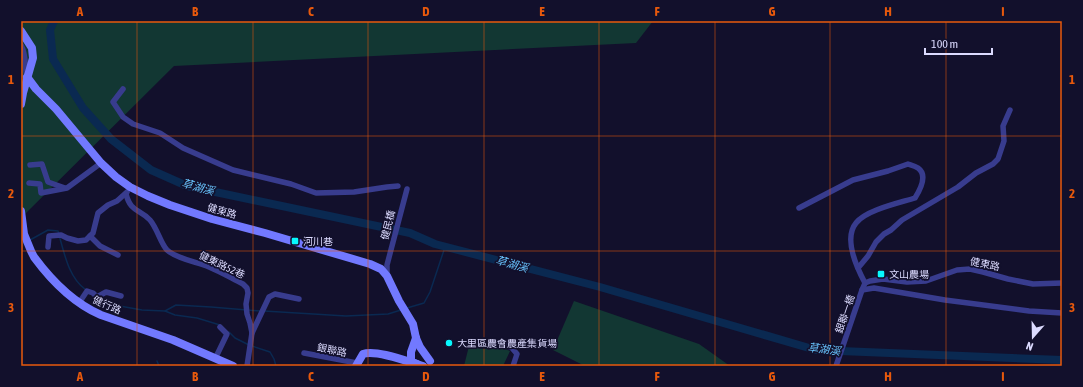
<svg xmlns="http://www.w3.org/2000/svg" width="1083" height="387" font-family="'Asap Condensed','Noto Sans TC',sans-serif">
<rect width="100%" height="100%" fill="#12102c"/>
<g fill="#123733">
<polygon points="21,21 653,21 636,43 174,66 21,218"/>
<polygon points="574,301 699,344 730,366 585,366 553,350"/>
<polygon points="470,342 500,347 510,351 503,366 464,366"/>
</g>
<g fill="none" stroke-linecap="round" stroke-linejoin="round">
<g stroke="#0a2951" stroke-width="1.5">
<path d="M 30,240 L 48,230 L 58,231 C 64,252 68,277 86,290"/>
<polyline points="21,255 23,243 25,243"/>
<polyline points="98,299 103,303 142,310 165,311 176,305 211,307 260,311"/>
<polyline points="407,308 424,303 430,292 445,247"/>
<polyline points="165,311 175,315 197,318 220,325"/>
<polyline points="264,311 346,316 388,314 401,310"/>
<polyline points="229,332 235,338 249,345"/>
<polyline points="252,346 270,352 274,359 276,366"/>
<polyline points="157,361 159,366"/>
</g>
<polyline stroke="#0a2951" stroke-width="8" points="54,21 50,30 53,59 83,108 111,139 151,170 187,186 410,233 435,244 600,287 816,350 1062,360"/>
<g stroke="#383c8e" stroke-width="5.5">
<path d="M 21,45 C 27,56 24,65 27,77"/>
<polyline points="123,89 113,102 123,117 133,124 160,133 183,148 233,170 291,184 316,193 354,192 387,187 398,186"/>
<polyline points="30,165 42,164 48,182 65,188"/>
<polyline points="29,183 40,184 41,193 67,188 101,163"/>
<path d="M 126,194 C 131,213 139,208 150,220 C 157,228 161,244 167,250 C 177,259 197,262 209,267 C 221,272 231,278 243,284 L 247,288 L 248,293 L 246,304 L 247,314 L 250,323 L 252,333 L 247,366"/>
<path d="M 799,208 L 853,180 L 888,171 L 908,164 C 911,165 915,166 918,168 C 928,175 920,190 915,198 C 899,203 866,210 856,223 C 843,239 857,268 865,283"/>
<polyline points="90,236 100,246 118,255"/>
<polyline points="48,247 49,236 61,235 67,238 78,241 86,240 93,233 98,213 108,205 117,201 127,192"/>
<polyline points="858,268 868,256 876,242 884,234 891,230 902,220 958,187 976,173 993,164 998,159 1004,141 1003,126 1010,110"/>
<polyline points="387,276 387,265 407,189"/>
<polyline points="862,290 874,288 945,300 1029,311 1062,313"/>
<polyline points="79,303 87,291 93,293 97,297 106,292 121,296"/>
<polyline points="252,333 269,297 275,294 299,299"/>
<polyline points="500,343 512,348 517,354 513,366"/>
<polyline points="304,353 357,363"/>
<polyline points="215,359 227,334 220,327"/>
<polyline points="836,366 862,290 865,283 870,281 883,279 907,282 926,281 957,270 970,269 983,272 1008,279 1033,284 1062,283"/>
</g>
<g stroke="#7279ff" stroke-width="8">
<polyline points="21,31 32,48 33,58 23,93 21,104"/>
<polyline points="27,77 36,89 56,109 101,163 116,177 130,187 148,196 170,205 212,219 265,233 370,264 381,269 387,276 399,301 413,324 416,338 420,347 430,361"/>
<path d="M 21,211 L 24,234 L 31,251 L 34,257 C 51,280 73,303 101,315 L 173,340 L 233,366"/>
<polyline points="416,338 411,352 411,360 412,362 417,364"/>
<path d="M 356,366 L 363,354 C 376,349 409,362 423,366"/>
</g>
</g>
<path fill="none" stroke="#e8590c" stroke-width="1" stroke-opacity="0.55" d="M 137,21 L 137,366M 253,21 L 253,366M 368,21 L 368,366M 484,21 L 484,366M 599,21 L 599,366M 715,21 L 715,366M 830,21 L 830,366M 946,21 L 946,366M 21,136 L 1062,136M 21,251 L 1062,251"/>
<g fill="#07f9ff" stroke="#12102c" stroke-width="1.5">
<rect x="291" y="237" width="8" height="8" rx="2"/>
<rect x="877" y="270" width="8" height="8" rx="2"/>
<circle cx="449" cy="343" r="4"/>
</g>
<g text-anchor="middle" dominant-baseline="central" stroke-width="3.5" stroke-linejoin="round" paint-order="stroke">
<g font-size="10" fill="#dcdbff" stroke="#12102c">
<text transform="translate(222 211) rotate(16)">健東路</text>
<text transform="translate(388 225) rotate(-76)">健民橋</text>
<text transform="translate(985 264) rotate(11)">健東路</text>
<text transform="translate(222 265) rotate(25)">健東路52巷</text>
<text transform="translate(107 305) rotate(23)">健行路</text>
<text transform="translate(845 314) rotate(-71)">銀聯一橋</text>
<text transform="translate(332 350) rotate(11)">銀聯路</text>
</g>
<g font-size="10" fill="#dcdbff" stroke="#12102c" text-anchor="start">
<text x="303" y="241">河川巷</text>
<text x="889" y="274">文山農場</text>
<text x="457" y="343">大里區農會農產集貨場</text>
</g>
<g font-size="11" font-style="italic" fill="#69c5ff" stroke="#12102c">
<text transform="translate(198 187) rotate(15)">草湖溪</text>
<text transform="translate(512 264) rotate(15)">草湖溪</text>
<text transform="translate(824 349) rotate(7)">草湖溪</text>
</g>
</g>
<rect width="1083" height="387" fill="none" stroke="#12102c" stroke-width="44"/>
<g transform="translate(1033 337) rotate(200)" stroke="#12102c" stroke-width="3" paint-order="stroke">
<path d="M0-3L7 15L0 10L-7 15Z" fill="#dcdbff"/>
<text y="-6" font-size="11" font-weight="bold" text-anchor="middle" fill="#dcdbff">N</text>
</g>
<path d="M925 48v6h67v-6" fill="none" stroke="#dcdbff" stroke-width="2"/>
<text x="931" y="48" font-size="12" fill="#dcdbff" stroke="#12102c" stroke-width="3" paint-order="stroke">100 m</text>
<rect x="22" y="22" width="1039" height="343" fill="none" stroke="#e8590c" stroke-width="1.5"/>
<g font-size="13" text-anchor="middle" font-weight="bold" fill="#e8590c">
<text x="80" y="16">A</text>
<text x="195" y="16">B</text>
<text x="311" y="16">C</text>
<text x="426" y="16">D</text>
<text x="542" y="16">E</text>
<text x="657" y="16">F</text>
<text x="772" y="16">G</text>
<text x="888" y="16">H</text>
<text x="1003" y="16">I</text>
<text x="11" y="84">1</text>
<text x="1072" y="84">1</text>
<text x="11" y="198">2</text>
<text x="1072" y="198">2</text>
<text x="11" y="312">3</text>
<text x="1072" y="312">3</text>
<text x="80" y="381">A</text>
<text x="195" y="381">B</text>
<text x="311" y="381">C</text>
<text x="426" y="381">D</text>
<text x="542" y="381">E</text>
<text x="657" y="381">F</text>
<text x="772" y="381">G</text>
<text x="888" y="381">H</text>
<text x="1003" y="381">I</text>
</g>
</svg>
